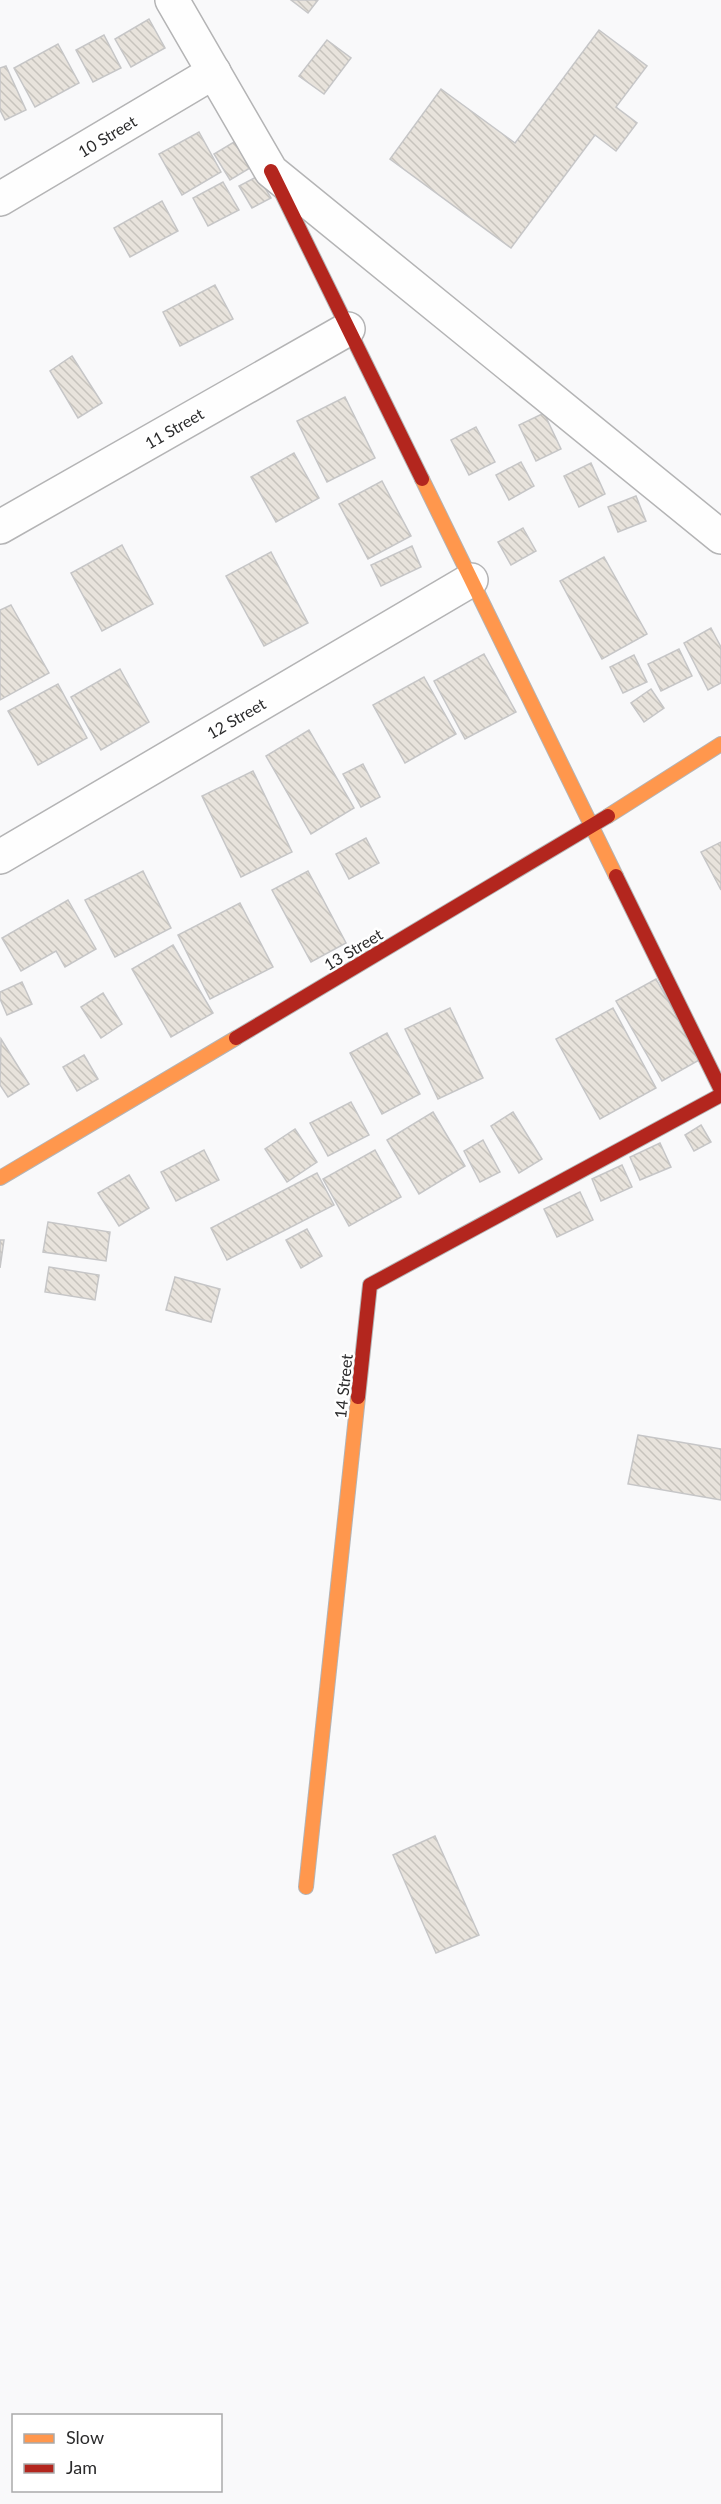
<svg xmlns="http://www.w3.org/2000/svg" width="721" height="2504" font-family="Lato,sans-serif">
<defs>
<pattern id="building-back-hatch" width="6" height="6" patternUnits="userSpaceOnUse" patternTransform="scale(1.5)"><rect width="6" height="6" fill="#e8e3dc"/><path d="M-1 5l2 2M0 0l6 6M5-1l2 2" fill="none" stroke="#c7c3bd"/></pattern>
</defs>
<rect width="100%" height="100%" fill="#f9f9fa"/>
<g fill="url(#building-back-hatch)" stroke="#c6c6c7" stroke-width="1.5">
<polygon points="291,0 318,0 308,13"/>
<polygon points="149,19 165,48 131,67 115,39"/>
<polygon points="599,30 647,66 616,107 637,123 616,151 595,135 511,248 390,159 441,89 515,143"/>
<polygon points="104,35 121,68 93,82 76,50"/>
<polygon points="327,40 351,58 324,94 299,76"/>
<polygon points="58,44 79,83 35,107 14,68"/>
<polygon points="6,66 26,110 5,120 0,110 0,68"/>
<polygon points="199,132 221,172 182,195 159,154"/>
<polygon points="239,139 255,165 230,180 214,154"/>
<polygon points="258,176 271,198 252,208 239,186"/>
<polygon points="223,182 239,210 208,226 193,198"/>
<polygon points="162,201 178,231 130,257 114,228"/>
<polygon points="215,285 233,319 180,346 163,312"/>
<polygon points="72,356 102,403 78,418 50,371"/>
<polygon points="345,397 375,458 327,482 297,421"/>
<polygon points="544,413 561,449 536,461 519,425"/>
<polygon points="476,427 495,462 469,475 451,440"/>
<polygon points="294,453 319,498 276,522 251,477"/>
<polygon points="521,462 534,486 509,500 496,475"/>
<polygon points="591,463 605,494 579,507 564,476"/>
<polygon points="382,481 411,536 368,559 339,504"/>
<polygon points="636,496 646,521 618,532 608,507"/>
<polygon points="523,528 536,551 511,565 498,542"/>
<polygon points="122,545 153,604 102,631 71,573"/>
<polygon points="412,546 421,567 381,586 371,565"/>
<polygon points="271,552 308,623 264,646 226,576"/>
<polygon points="604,557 647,634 602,659 560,581"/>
<polygon points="11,605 49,673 0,700 0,610"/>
<polygon points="711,628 721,647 721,683 708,690 684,643"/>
<polygon points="679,649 692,676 661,691 648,664"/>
<polygon points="484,654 516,712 465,739 434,681"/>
<polygon points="634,655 647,682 623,693 610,667"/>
<polygon points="120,669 149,722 101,750 71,697"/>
<polygon points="424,677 456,734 405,763 373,705"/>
<polygon points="58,684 87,738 38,765 8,711"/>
<polygon points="651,689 664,708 644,722 631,703"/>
<polygon points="309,730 354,808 311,834 266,756"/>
<polygon points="363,764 380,797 361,807 343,774"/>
<polygon points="253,771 292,852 241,877 202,796"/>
<polygon points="366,838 379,863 349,879 336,854"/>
<polygon points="721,842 721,890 701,852"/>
<polygon points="143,871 171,928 115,957 85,900"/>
<polygon points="308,871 346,943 311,962 272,890"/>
<polygon points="68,900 96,949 65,967 56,951 21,971 2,938"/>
<polygon points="240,903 273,967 210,999 178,935"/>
<polygon points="173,945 213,1013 171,1037 132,969"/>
<polygon points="656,979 701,1059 662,1081 616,1001"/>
<polygon points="22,982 32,1004 7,1015 0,999 0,992"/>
<polygon points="103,993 122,1024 101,1038 81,1007"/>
<polygon points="450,1008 483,1078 438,1099 405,1029"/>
<polygon points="613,1008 656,1088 600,1119 556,1039"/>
<polygon points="387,1033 420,1094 382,1114 350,1053"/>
<polygon points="1,1039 29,1084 8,1097 0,1085"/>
<polygon points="84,1055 98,1079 77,1091 63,1067"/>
<polygon points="351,1102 369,1135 328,1156 310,1123"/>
<polygon points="433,1112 465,1166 419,1194 387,1140"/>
<polygon points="513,1112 542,1159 519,1173 491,1126"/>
<polygon points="701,1125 711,1142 694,1151 685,1135"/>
<polygon points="295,1129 317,1162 287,1182 265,1149"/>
<polygon points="483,1140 500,1172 480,1182 464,1151"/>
<polygon points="660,1143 671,1167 640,1180 630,1157"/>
<polygon points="204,1150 219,1180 176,1201 161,1172"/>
<polygon points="375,1150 401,1197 349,1226 323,1179"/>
<polygon points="622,1165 632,1187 601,1201 592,1179"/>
<polygon points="317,1173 334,1205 227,1260 211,1228"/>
<polygon points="129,1175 149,1208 119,1226 98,1193"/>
<polygon points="580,1192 593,1220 557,1237 544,1209"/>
<polygon points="48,1222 110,1232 106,1261 43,1252"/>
<polygon points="307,1229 322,1256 301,1268 286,1240"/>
<polygon points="0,1240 4,1240 0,1268"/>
<polygon points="49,1267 99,1275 95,1300 45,1292"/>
<polygon points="175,1277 220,1289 211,1322 166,1310"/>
<polygon points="638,1435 721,1449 721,1500 628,1484"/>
<polygon points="435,1836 479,1935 436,1953 393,1855"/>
</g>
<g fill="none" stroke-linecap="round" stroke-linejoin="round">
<g stroke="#b4b4b5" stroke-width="36">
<g id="street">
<polyline points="172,0 271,171 721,537"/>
<polyline points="0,199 214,72"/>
<polyline points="0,527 348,329"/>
<polyline points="0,857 471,580"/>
</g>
</g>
<g stroke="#b4b4b5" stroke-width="16">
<g id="slow">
<polyline points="422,479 616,876"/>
<polyline points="608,816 721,744"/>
<polyline points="0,1178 236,1038"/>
<polyline points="306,1887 358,1397"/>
</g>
</g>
<g stroke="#b4b4b5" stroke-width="16">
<g id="jam">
<polyline points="271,171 422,479"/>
<polyline points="616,876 721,1090"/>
<polyline points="236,1038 608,816"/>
<polyline points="358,1397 370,1285 721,1095"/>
</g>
</g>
<use href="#street" stroke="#fefefe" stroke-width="33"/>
<use href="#slow" stroke="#ff974d" stroke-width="14"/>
<use href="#jam" stroke="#b3261e" stroke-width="14"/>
</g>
<g text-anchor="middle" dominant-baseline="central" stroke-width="5" stroke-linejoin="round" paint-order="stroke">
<g font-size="16" fill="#2b2b2c" stroke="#fff">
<text transform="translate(107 136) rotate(-31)">10 Street</text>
<text transform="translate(174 428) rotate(-30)">11 Street</text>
<text transform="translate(236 718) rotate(-30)">12 Street</text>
<text transform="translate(353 949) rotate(-31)">13 Street</text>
<text transform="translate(343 1386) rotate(-84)">14 Street</text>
</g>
</g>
<rect x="12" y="2414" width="210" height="78" fill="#ffffff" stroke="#aaaaab" stroke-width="1.5"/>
<rect x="24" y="2434" width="30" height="9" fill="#ff974d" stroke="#aaaaab" stroke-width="1.5"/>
<text x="66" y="2444" font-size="18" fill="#2b2b2c">Slow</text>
<rect x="24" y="2464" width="30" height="9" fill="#b3261e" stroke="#aaaaab" stroke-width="1.5"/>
<text x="66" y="2474" font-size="18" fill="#2b2b2c">Jam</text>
</svg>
